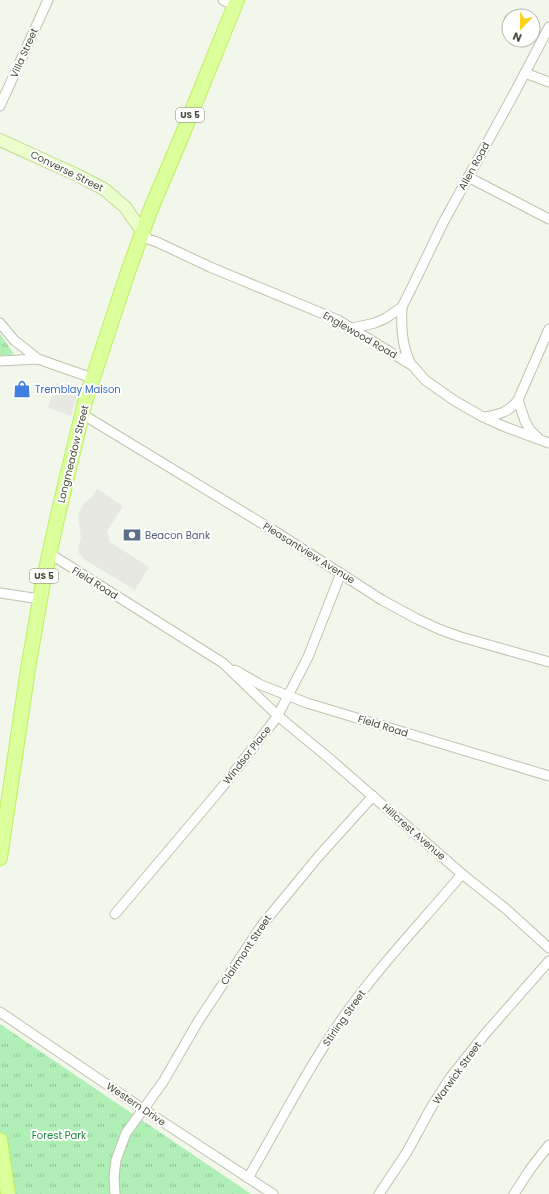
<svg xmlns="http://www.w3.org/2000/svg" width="549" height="1194" font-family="Poppins,sans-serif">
<defs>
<pattern id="park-tufts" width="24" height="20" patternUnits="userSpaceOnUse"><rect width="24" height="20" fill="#b0efb6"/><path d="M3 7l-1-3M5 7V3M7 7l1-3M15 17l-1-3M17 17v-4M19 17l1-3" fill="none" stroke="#91c495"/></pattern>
</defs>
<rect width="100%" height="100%" fill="#f2f7eb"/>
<g fill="url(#park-tufts)">
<polygon points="0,334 14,354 0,356"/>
<polygon points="0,1024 251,1194 0,1194"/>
</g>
<g fill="#e7e8e2">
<polygon points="56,383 78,392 71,416 48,408"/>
<polygon points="97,489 123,506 107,531 110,542 149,567 135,590 85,560 78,552 78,547 81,538 78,515 84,503 93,496"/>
</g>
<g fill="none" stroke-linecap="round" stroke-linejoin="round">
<g stroke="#bdc4ac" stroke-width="11">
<g id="street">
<polyline points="223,0 235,6"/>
<polyline points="525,73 549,82"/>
<polyline points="0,106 48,0"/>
<polyline points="468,177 549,219"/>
<polyline points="142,231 148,239 157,242 210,267 338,320 413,366 425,380 455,401 483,417 503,426 549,443"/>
<path d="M 402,307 C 401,325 402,348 411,364"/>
<polyline points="0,323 14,340 38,359"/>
<polyline points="352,328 375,323 386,318 402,307 416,279 443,223 516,90 549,27"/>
<polyline points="0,361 38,359 92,378"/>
<polyline points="82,414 276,532 382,600 417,619 441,630 461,637 549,662"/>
<path d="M 484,417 C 499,415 509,412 518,400"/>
<polyline points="538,438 530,430 525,421 518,400 549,329"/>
<polyline points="49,555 55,557 223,663 278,716 330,759 462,874 506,909 549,948"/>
<polyline points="0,593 40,599"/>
<polyline points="235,670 261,685 307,703 549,776"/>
<polyline points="115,914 219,791 277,717 308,657 341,573"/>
<polyline points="0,1012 143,1109 273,1194"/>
<path d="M 248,1178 C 279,1125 307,1069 342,1019 C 378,967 422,922 462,874"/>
<polyline points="115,1194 114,1177 116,1160 126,1133 163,1082 199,1020 262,925 318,857 373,796"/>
<polyline points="379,1194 407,1152 432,1106 450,1078 485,1034 549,961"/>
<polyline points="514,1194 531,1168 549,1145"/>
</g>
</g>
<g stroke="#c0db96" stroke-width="14">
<polyline id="secondary" points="0,140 79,176 104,189 125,207 142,231"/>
</g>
<g stroke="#bdf15e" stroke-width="16">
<g id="primary">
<polyline points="0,858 28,669 42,588 57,519 85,402 127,275 150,211 181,138 237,0"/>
<polyline points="0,1140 8,1194"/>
</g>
</g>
<use href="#street" stroke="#fff" stroke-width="9"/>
<use href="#secondary" stroke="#eaffcc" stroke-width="12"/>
<use href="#primary" stroke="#daff9b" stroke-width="14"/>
</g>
<defs>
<g id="shop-bare" transform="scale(1.38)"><path d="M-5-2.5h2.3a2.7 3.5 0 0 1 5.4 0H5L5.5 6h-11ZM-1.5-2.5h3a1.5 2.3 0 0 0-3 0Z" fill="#3f7fe0" stroke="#fff" stroke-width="2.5" paint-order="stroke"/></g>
<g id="bank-bare" transform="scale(1.38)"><path d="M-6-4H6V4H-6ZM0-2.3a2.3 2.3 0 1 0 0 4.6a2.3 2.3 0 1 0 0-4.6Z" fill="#5c6f8a" stroke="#fff" stroke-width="2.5" paint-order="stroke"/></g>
</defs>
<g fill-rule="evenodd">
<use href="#shop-bare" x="22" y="389"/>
<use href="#bank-bare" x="132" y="535"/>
</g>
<g text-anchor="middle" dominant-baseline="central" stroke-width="4" stroke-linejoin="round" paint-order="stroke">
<g fill="#fff" stroke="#7e8273" stroke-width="1">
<rect x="176" y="108" width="28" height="14" rx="3"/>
<rect x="30" y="569" width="28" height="14" rx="3"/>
</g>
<g font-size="9" font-weight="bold" fill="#474c37">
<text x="190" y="115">US 5</text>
<text x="44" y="576">US 5</text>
</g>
<g font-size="10" fill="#474c37" stroke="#fff">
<text transform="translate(24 53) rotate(-66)">Villa Street</text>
<text transform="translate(474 166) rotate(-61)">Allen Road</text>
<text transform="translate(67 171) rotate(26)">Converse Street</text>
<text transform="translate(360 335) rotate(30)">Englewood Road</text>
<text transform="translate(73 454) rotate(-76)">Longmeadow Street</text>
<text transform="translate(309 553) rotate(32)">Pleasantview Avenue</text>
<text transform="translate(95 583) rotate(32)">Field Road</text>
<text transform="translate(383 726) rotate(17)">Field Road</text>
<text transform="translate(247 755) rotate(-52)">Windsor Place</text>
<text transform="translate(414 832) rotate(41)">Hillcrest Avenue</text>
<text transform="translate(246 950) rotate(-56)">Clairmont Street</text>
<text transform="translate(344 1018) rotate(-55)">Stirling Street</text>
<text transform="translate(457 1073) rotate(-54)">Warwick Street</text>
<text transform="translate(136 1104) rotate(34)">Western Drive</text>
</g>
<g font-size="10" fill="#366cbe" stroke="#fff" text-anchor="start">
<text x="35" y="389">Tremblay Maison</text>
</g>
<g font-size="10" fill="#4e5e75" stroke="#fff" text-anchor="start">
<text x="145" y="535">Beacon Bank</text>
</g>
<g font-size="10" fill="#22863e" stroke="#fff">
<text x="59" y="1135">Forest Park</text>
</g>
</g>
<g transform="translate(521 28) rotate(202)"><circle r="19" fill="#ffffff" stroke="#b5b7af"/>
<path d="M0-3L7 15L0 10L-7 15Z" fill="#ffd219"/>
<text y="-6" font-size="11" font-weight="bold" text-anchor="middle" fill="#474c37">N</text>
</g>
</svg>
